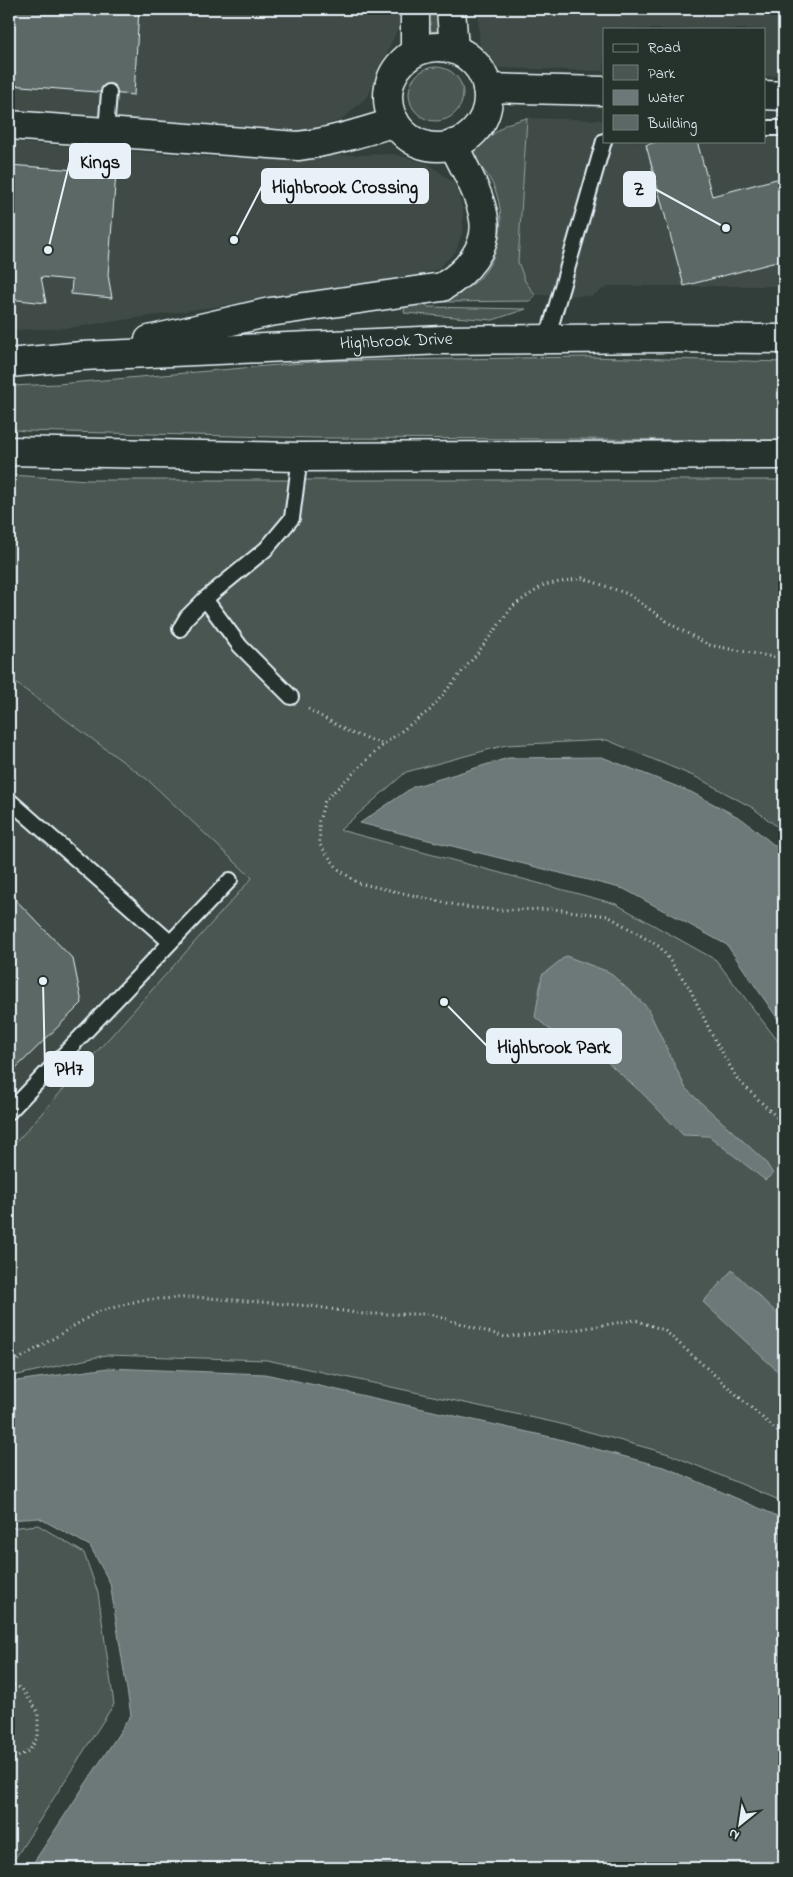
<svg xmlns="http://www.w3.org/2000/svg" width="793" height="1877" font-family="'Indie Flower',sans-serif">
<rect width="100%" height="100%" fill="#323e39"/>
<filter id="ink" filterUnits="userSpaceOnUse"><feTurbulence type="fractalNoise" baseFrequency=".02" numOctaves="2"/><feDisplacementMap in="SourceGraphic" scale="10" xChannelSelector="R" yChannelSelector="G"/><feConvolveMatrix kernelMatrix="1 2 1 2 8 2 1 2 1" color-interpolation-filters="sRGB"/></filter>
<g filter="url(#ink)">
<g fill="#3f4b46">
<polygon points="9,9 403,9 402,19 368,96 341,120 300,131 9,110"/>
<polygon points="478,9 784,9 784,76 764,76 764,29 604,29 604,71 493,68 480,53"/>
<polygon points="527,118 604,120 604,141 764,141 764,122 784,123 784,286 609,286 592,296 535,295 525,281 518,262"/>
<polygon points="9,142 222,158 393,154 429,164 454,183 463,209 463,230 456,251 438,269 410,278 69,328 9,330"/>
<polygon points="9,678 148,780 252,878 9,1150"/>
</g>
<g fill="#495651" stroke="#98a4a4">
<polygon points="425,9 443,9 440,30 433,32 425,26"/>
<circle cx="436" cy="94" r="27"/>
<path d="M 527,118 L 518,262 L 525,281 L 535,295 L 530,301 L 442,302 L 439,299 C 450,295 472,287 480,278 C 502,253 507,215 493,185 C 488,174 478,164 470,154 L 482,143 L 506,124 Z"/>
<polygon points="425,301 427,307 526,309 493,320 404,313 405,306"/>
<polygon points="587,357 784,362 784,440 316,438 25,431 9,429 9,386 58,384 324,361"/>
<polygon points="9,475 88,480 784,480 784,832 753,808 698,778 607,740 506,745 406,772 340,830 616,904 716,960 784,1049 784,1502 669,1454 557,1423 267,1360 106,1355 9,1377 9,1150 252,878 148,780 9,678"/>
<polygon points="38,1525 84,1553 98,1593 114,1704 9,1868 9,1528"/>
</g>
<g fill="#6d7978" stroke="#9ea9ab">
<polygon points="602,757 691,792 742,819 784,853 784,1028 727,945 624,889 360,823 413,787 508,758"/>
<polygon points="566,956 609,972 647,1007 686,1089 765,1161 773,1174 765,1180 709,1136 683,1135 642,1093 604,1059 581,1056 535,1017 542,975"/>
<polygon points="732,1270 784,1320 784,1377 703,1302"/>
<polygon points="108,1368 265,1374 555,1438 667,1468 784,1519 784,1868 30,1868 131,1715 110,1583 90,1546 39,1518 9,1520 9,1382"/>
</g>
<g fill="#5c6865" stroke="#e8f1f8">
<polygon points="9,9 139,9 134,95 9,85"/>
<polygon points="659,141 697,141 712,196 784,177 784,260 684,286 646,145"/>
<polygon points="9,165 116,173 108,275 112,298 71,294 72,280 41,277 46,303 9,299"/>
<polygon points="9,893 73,959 82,1003 9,1075"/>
</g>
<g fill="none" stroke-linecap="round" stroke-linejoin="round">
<g stroke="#e8f1f8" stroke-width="18">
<g id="lane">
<polyline points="764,128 784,128"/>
<polyline points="106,132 109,92"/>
<polyline points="547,339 604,141"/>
<polyline points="180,629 187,617 205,599"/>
<polyline points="291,697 240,646 205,599 266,549 292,518 300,457"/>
<polyline points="9,800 170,942"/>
<polyline points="9,1112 230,880"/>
</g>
</g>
<g stroke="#e8f1f8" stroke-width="31">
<g id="street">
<polyline points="451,9 454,49"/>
<circle cx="438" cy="97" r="50"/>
<polyline points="415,52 415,9"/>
<polyline points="487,88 604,91"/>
<polyline points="764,95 784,96"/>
<path d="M 9,125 L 298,146 C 332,142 363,132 395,122"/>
</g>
</g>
<g stroke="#e8f1f8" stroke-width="31">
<g id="primary">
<path d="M 149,340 L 270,312 L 442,287 C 465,274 489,248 484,219 C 480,193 464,168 453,144"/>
<path id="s1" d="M 9,363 L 82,356 L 443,340 L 667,338 L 784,339"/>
<polyline points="9,451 300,457 784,455"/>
</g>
</g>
<g stroke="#e8f1f8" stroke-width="3" stroke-dasharray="1 4" stroke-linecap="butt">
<polyline points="784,659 709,645 672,625 628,594 582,578 544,585 513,606 476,655 430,710 384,744 325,800 319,821 320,845 338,869 358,883 465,907 498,910 554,909 608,916 660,947 689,987 711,1033 738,1080 784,1124"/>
<polyline points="308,709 351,733 384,744"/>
<polyline points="9,1365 97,1312 141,1300 195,1297 311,1306 363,1314 430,1314 505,1337 573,1330 635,1320 664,1330 784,1437"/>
<polyline points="9,1683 22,1689 38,1712 38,1736 30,1750 9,1762"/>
</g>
<use href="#lane" stroke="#26332d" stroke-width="14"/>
<use href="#street" stroke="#26332d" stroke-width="28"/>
<use href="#primary" stroke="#26332d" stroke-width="28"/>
</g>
</g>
<g text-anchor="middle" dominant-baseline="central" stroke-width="4" stroke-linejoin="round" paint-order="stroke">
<g font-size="18" fill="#e8f1f8" stroke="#26332d">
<text stroke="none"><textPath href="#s1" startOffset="388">Highbrook Drive</textPath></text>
</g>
</g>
<path fill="none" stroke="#e8f1f8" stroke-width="2" d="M48 250L70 161M234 240L262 186M726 228L655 189M444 1002L487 1046M43 981L45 1069"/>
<g fill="#e8f1f8" stroke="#26332d" stroke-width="2">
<circle cx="48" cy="250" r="5"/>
<circle cx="234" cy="240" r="5"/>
<circle cx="726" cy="228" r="5"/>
<circle cx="444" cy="1002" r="5"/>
<circle cx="43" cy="981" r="5"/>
</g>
<g fill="#e8f1f8" stroke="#e8f1f8" stroke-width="2">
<rect x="70" y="144" width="60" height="34" rx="5"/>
<rect x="262" y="169" width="166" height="34" rx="5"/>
<rect x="624" y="172" width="31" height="34" rx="5"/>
<rect x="487" y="1029" width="134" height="34" rx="5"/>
<rect x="45" y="1052" width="48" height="34" rx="5"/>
</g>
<g font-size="19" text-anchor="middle" font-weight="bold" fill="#111">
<text x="100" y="168">Kings</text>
<text x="345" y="193">Highbrook Crossing</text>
<text x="639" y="195">Z</text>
<text x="554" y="1053">Highbrook Park</text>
<text x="69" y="1075">PH7</text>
</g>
<rect width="793" height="1877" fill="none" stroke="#26332d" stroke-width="30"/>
<rect x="15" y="15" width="763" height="1847" fill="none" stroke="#e8f1f8" stroke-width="2" filter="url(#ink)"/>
<rect x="603" y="28" width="162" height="115" fill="#26332d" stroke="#747f7e"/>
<rect x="613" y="44" width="25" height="8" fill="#26332d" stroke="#747f7e"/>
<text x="648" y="52" font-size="15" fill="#e8f1f8">Road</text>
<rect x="613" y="65" width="25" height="15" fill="#495651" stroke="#747f7e"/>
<text x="648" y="78" font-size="15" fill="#e8f1f8">Park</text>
<rect x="613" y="90" width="25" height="15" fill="#6d7978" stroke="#747f7e"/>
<text x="648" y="102" font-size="15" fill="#e8f1f8">Water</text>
<rect x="613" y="115" width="25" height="15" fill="#5c6865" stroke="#747f7e"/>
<text x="648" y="128" font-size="15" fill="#e8f1f8">Building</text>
<g transform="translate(740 1824) rotate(210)" stroke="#26332d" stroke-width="4" paint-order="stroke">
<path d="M0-4L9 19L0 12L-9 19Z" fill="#e8f1f8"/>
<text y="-8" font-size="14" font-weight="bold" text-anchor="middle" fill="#e8f1f8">N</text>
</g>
</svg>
